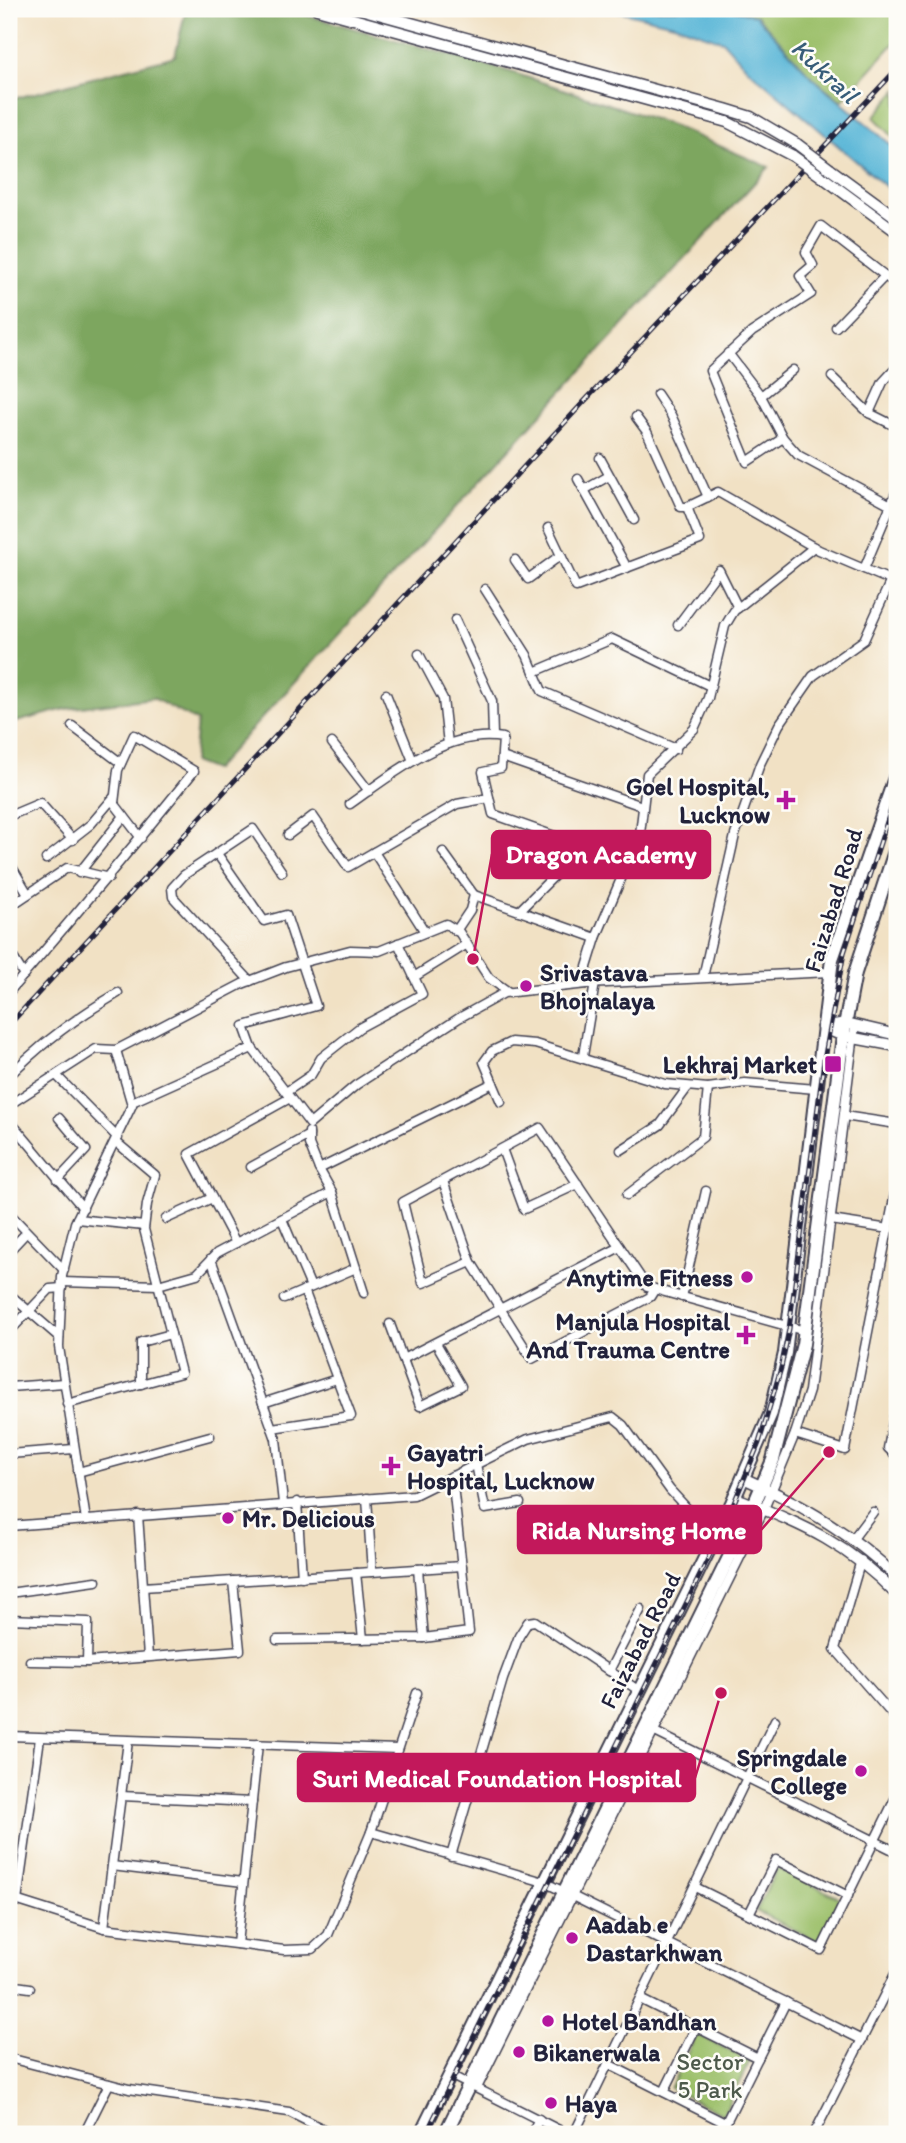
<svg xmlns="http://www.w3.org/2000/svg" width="906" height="2143" font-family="Itim,sans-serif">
<rect width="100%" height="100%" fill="#fdfcf7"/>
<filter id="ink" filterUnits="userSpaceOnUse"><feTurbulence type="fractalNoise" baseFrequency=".0143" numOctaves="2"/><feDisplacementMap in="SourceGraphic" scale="14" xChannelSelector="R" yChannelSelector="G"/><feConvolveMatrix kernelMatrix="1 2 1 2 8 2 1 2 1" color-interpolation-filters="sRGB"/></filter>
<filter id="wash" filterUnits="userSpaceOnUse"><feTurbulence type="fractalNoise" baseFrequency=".00686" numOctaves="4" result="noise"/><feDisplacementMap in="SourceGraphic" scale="28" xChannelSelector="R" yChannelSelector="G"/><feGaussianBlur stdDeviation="1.57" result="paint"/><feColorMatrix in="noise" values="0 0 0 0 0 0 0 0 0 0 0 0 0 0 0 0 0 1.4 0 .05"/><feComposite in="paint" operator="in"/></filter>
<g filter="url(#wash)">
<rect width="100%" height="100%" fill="#f1e1c4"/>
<g fill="#9cc06a" stroke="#5f7152" stroke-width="2">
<polygon points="732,9 887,9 897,18 897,40 842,101 813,78 757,16"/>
<polygon points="897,90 897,141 874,117"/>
<polygon points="777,1868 840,1898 819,1942 756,1911"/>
<polygon points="697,2034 750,2061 723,2115 670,2088"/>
</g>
<polygon fill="#7da65e" stroke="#50644c" stroke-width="2" points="186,9 284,9 511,72 666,123 769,167 214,770 193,762 197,721 153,698 65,709 9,724 9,100 175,56"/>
<polygon fill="#59b6d7" stroke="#3e6c89" stroke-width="2" points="609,9 732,9 756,16 813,78 897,150 897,196 747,68 723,41 674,24"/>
</g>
<g filter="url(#ink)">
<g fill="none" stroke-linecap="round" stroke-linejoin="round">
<g stroke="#413f50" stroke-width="11">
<g id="minor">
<polyline points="836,327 885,276"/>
<polyline points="728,353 761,396 783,438 798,455 891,505"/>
<polyline points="832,377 869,413 897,427"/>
<polyline points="657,394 671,415 708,497"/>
<polyline points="761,396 793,370"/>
<polyline points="869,413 883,382 897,367"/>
<polyline points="636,417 647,432 681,507 687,507"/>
<polyline points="783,438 747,462 710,371 752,332 811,294 800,276 813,265 806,252 821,226 897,285"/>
<polyline points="600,458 634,520"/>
<polyline points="578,479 627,568"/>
<polyline points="584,490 609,476"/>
<polyline points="548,528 576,587 700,540 687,507 718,492 819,550 897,583"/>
<polyline points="515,560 528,579 561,555"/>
<polyline points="864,569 897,490"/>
<polyline points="485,589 527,655 542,691 676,749"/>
<polyline points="455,620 492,701 493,736"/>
<polyline points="678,625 719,570 738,608"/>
<polyline points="419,654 443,699 448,744"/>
<polyline points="534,672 612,639 710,686"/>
<polyline points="386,694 413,761"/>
<polyline points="72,726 121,763"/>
<polyline points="332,743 369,791"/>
<polyline points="502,757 642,806"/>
<path d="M 350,804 C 393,774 447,728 503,738 L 501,768 L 483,772 L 493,814 L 630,863"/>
<polyline points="9,816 40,803 73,840"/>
<polyline points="288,835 313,816 348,867 457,804 489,798"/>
<polyline points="374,852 425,932"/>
<polyline points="443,852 474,895 470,910 456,931"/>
<polyline points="218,855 264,921 286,915 316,1006 244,1026 252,1048 310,1124 356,1085 459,1018 504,993 587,984 830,972"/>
<polyline points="46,859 91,824 114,797"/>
<polyline points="9,862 28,894"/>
<polyline points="79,873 124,816"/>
<polyline points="474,895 596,938"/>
<polyline points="9,907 67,868 109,878"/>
<polyline points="519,911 562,868 573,842"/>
<polyline points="9,951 24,975"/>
<polyline points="414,977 467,944"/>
<polyline points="703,977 735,835 760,764 779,725 813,676 864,640 891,580"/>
<polyline points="250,981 173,897 172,888 184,875 253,829 282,872"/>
<polyline points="587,984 587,967 596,938 640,834 647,774 694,729 708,698 725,626 734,611 814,547"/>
<path d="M 9,992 C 72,919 134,846 194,771 L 134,735 L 118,770 L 114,803 L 141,838"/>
<polyline points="583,1056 595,983"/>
<path d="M 9,1076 C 42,1042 77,1017 118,993"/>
<polyline points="57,1076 118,1138"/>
<polyline points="286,1092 311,1075 321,1058 359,1028 422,994 398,943"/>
<polyline points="132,1102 252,1048"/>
<polyline points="501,1102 484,1062 492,1051 511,1042 535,1044 665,1084 708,1088 745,1083 816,1089"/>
<polyline points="9,1105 96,1049 116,1050 242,984 286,967 350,950 379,951 446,924 459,932 489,978 510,993"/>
<polyline points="844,1116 897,1124"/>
<polyline points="9,1120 83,1208"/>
<polyline points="309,1132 309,1144 319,1169"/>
<polyline points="502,1149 524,1209 578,1184"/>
<polyline points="621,1150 660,1125 688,1087"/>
<polyline points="251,1167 309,1135"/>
<polyline points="58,1180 86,1150 59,1118"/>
<polyline points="443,1181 471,1262 532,1359 650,1297 655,1289"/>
<polyline points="627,1195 703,1137 708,1088"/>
<polyline points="9,1213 64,1270"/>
<polyline points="77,1219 144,1226"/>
<polyline points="166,1219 212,1198"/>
<polyline points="282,1219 311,1287"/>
<polyline points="831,1220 889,1229"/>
<polyline points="236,1243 189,1154 290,1098"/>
<polyline points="9,1251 26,1233"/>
<polyline points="211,1259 276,1439 283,1503"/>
<polyline points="471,1262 423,1283 403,1202 540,1128 647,1287 805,1331"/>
<polyline points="62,1282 158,1285 197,1274 217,1253 332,1192"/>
<polyline points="364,1293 332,1192 319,1169 493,1083"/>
<polyline points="9,1294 59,1337"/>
<polyline points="682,1297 706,1191"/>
<polyline points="284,1299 356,1268"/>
<polyline points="390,1324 420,1406 461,1386 436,1343"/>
<polyline points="9,1332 50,1289 62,1288"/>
<polyline points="403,1359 620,1247"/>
<polyline points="141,1384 141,1342 171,1334"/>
<polyline points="9,1387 64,1383"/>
<polyline points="897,1402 888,1448 897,1457"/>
<polyline points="263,1403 337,1379"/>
<polyline points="67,1404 181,1373 144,1229 147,1204 155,1175 116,1142"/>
<polyline points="272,1428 351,1416 304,1290"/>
<polyline points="795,1434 845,1450 897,1183"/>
<polyline points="9,1454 74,1449"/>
<polyline points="476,1464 485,1509 520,1503"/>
<polyline points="78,1472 210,1436"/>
<polyline points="367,1498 372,1572"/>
<polyline points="297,1502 302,1577"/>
<polyline points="138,1515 148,1657"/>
<polyline points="86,1520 59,1347 62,1276 75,1223 132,1105 116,1050"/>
<polyline points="9,1526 414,1495 528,1439 613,1417 623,1425 670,1490 694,1516 739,1536"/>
<polyline points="852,1540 873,1512"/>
<polyline points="861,1560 835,1649 897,1720"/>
<polyline points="418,1569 424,1638"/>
<polyline points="356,1573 363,1639"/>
<polyline points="143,1587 462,1566"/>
<polyline points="9,1593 96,1581"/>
<polyline points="9,1619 88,1622 87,1662"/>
<polyline points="277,1640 424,1638 469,1632 452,1476"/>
<polyline points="30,1661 87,1662 240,1650 233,1581"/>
<polyline points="609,1671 641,1609"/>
<polyline points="649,1729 897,1852"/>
<polyline points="9,1736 398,1749"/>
<polyline points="121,1796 252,1802"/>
<polyline points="371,1832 417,1693"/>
<polyline points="451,1856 503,1679 519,1636 528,1622 535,1621 638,1690"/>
<polyline points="112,1866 243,1882"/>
<polyline points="695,1887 821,1950 897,1795"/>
<polyline points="9,1898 104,1928 284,1950 313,1949 328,1935 371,1832 544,1882 862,2040"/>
<polyline points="17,1901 40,1738"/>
<polyline points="749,1914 776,1860 848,1896"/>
<polyline points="104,1928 128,1741"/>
<polyline points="237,1944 258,1744"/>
<polyline points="9,1985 30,1988"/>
<polyline points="640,1999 758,2058"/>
<polyline points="9,2058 129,2089 289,2112 333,2134"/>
<polyline points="608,2064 725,2123"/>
<polyline points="450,2075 567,2134"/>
<polyline points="477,2088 764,1509 795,1434 809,1391 855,1026"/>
<polyline points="664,2092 696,2027"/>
<polyline points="84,2134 109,2084"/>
<polyline points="531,2134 539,2119"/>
<polyline points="574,2134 775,1720"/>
<polyline points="720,2134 786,2002"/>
<polyline points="814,2134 897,1970"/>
</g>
</g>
<g stroke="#413f50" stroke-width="13">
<g id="tertiary">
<polyline points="317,9 727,122 793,156"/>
<polyline points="360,9 725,109 751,117 797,144"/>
<polyline points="830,169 897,218"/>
<polyline points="821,176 897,232"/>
<polyline points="822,1027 843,1036 897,1046"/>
<polyline points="822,1027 846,1023 897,1035"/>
<path d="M 743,1478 C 800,1503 854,1534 897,1578"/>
<path d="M 734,1497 C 802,1525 845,1541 897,1595"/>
</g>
</g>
<g stroke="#413f50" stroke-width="16">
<g id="primary">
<polyline points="421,2134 732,1503 771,1413 785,1353 832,959 897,772"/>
<polyline points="445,2134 746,1523 773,1460 803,1344 843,1036 855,973 897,845"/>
</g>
</g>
<use href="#minor" stroke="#fff" stroke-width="8"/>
<use href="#tertiary" stroke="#fff" stroke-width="10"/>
<use href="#primary" stroke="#fff" stroke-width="12"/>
<g stroke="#22223b" stroke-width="5">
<g id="rail">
<polyline points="9,1025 581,405 897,69"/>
<polyline points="426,2134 726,1522 759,1443 781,1368 789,1329 824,1060 844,953 897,791"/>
</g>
</g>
<use href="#rail" stroke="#fdfcf7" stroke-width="2.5" stroke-dasharray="8" stroke-linecap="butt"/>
<g stroke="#413f50" stroke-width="13" stroke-linecap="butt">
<g id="tertiary-bridge">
<polyline points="797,144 830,169"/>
<polyline points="793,156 821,176"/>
</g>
</g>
<use href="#tertiary-bridge" stroke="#fff" stroke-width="10"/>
</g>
</g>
<g fill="#b5179e" stroke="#fdfcf7" stroke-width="2.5">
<path d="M782.5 789.5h7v7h7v7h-7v7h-7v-7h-7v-7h7z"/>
<circle cx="526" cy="986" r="7"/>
<rect x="824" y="1055" width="18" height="18" rx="3.5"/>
<circle cx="747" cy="1277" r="7"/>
<path d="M742.5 1324.5h7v7h7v7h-7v7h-7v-7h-7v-7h7z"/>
<path d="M387.5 1455.5h7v7h7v7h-7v7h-7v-7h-7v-7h7z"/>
<circle cx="228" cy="1518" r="7"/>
<circle cx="861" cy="1771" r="7"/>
<circle cx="572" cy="1938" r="7"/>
<circle cx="548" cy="2021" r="7"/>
<circle cx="519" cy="2052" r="7"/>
<circle cx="551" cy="2103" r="7"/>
</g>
<g text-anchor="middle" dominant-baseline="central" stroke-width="5" stroke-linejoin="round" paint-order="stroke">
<g font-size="24" font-weight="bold" fill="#22223b" stroke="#fdfcf7" text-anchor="start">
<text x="770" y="786" text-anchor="end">Goel Hospital,<tspan x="770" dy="28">Lucknow</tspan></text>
<text x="540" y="972">Srivastava<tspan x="540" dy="28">Bhojnalaya</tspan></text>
<text x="817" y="1064" text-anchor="end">Lekhraj Market</text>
<text x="733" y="1277" text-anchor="end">Anytime Fitness</text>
<text x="730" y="1321" text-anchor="end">Manjula Hospital<tspan x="730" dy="28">And Trauma Centre</tspan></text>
<text x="407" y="1452">Gayatri<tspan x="407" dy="28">Hospital, Lucknow</tspan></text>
<text x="242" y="1518">Mr. Delicious</text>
<text x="847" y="1757" text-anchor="end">Springdale<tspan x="847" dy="28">College</tspan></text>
<text x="586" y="1924">Aadab e<tspan x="586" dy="28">Dastarkhwan</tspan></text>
<text x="562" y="2021">Hotel Bandhan</text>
<text x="533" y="2052">Bikanerwala</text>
<text x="565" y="2103">Haya</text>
</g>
<g font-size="24" fill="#22223b" stroke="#fdfcf7">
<text transform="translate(833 900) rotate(-73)">Faizabad Road</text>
<text transform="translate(640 1640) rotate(-63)">Faizabad Road</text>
</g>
<g font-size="24" fill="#4d594b" stroke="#fdfcf7">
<text x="710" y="2061">Sector<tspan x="710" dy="28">5 Park</tspan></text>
</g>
<g font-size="26" font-style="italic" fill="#385d79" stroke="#fdfcf7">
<text transform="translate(825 71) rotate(43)">Kukrail</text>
</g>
</g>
<path fill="none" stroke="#c2185b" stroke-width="2.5" d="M473 959L492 854M829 1452L761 1530M721 1693L695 1778"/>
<g fill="#c2185b" stroke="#fdfcf7" stroke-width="2.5">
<circle cx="473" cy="959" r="7"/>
<circle cx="829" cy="1452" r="7"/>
<circle cx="721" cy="1693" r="7"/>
</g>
<g fill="#c2185b" stroke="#c2185b" stroke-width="2.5">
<rect x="492" y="831" width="218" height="47" rx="7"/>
<rect x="518" y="1506" width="243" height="47" rx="7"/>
<rect x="298" y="1754" width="397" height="47" rx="7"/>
</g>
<g font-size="26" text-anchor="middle" font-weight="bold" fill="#fff">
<text x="601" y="863">Dragon Academy</text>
<text x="639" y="1539">Rida Nursing Home</text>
<text x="497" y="1787">Suri Medical Foundation Hospital</text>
</g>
<rect width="906" height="2143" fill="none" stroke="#fdfcf7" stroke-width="35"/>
</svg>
